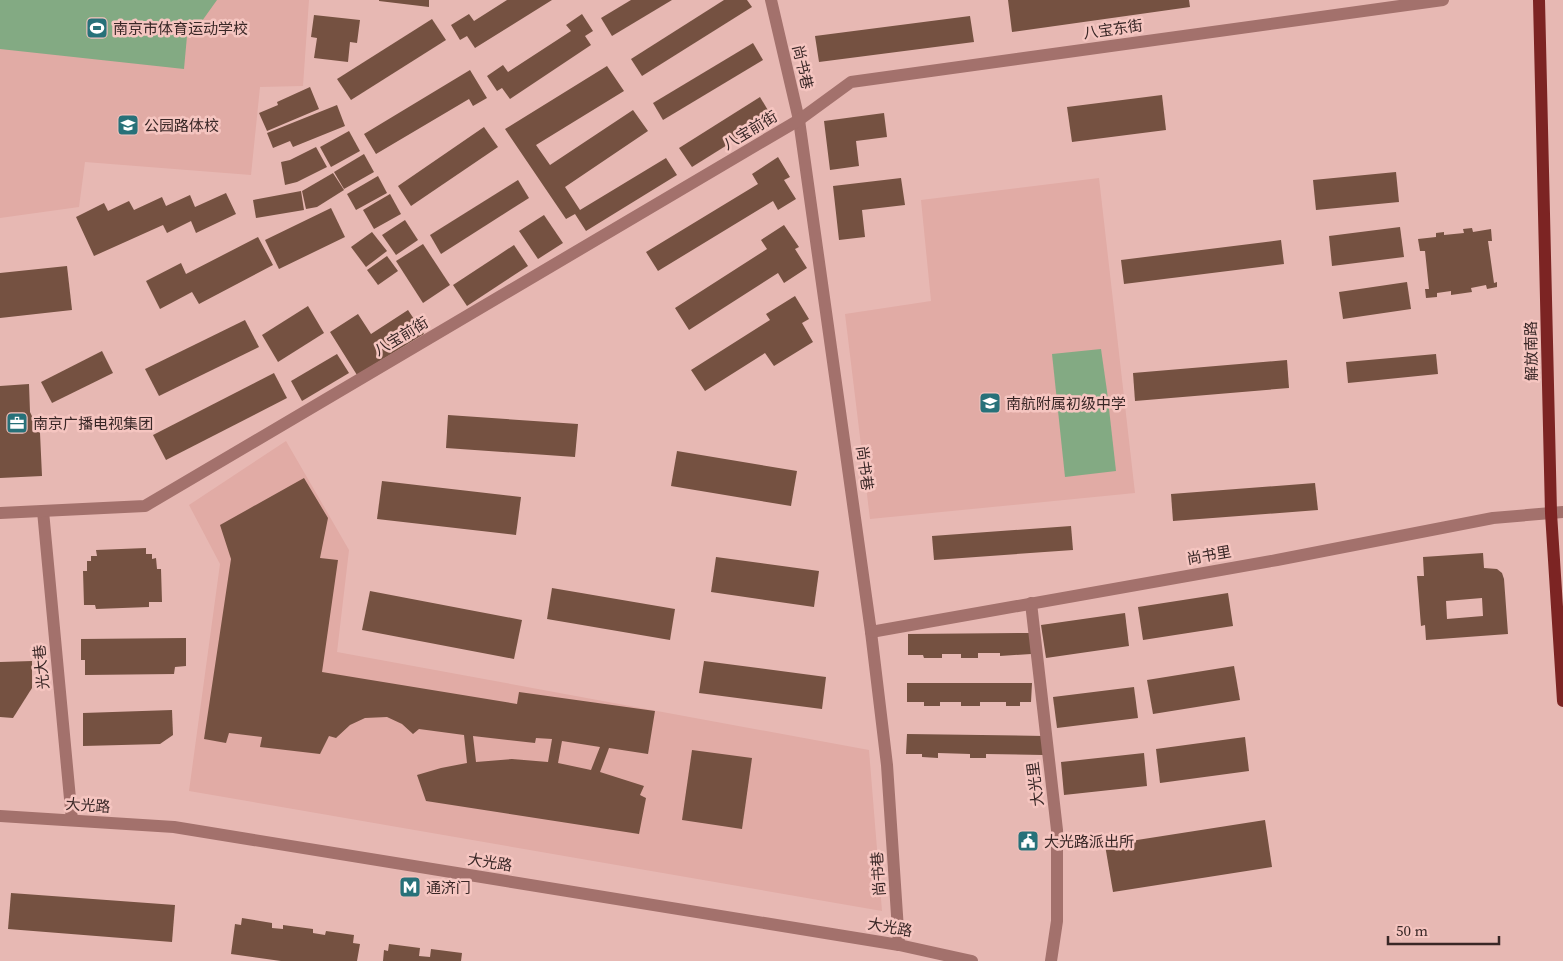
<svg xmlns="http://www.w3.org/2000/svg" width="1563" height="961" font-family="'Source Serif 4','Noto Sans SC',serif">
<rect width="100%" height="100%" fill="#e7b8b3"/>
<g fill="#e1aba5">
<polygon points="0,0 309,0 303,86 260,87 251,175 85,162 79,207 0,218"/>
<polygon points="1099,178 1135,493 870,519 845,314 931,301 921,200"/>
<polygon points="286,441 349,550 337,652 869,750 882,911 189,791 220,564 189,505"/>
</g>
<g fill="#83aa83">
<polygon points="0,0 217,0 202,21 187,36 184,69 0,49"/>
<polygon points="1101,349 1107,391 1116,471 1065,477 1052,354"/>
</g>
<g fill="#755141" fill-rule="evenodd">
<polygon points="379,0 429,0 429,7 379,1"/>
<polygon points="507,0 552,0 475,48 467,36 460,40 451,25 469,14 474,21"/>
<polygon points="631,0 672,0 612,36 601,18"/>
<polygon points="724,0 747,0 752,7 642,76 631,59"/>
<polygon points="1008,0 1189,0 1190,7 1012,32"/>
<polygon points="582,14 593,31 585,36 591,45 510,99 502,88 497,91 487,76 503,65 508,72 571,31 566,25"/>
<polygon points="314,15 360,20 357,43 350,42 348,62 314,58 317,38 311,37"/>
<polygon points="970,16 974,42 819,62 815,36"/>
<polygon points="432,19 446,40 351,100 337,79"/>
<polygon points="753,43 763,60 663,120 653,103"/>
<polygon points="607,66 624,91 536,145 550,165 633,110 648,131 565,187 580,210 666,158 677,175 586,231 575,214 566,219 505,129"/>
<polygon points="470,70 487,98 473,106 469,99 376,154 364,134"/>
<polygon points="310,87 319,109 267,131 259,113 278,105 277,102"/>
<polygon points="1162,95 1166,130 1072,142 1067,107"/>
<polygon points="760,97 772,117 692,167 679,148"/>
<polygon points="337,105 345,126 293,147 290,141 273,148 267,133"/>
<polygon points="884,113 887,137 856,141 859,166 830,170 824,121"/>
<polygon points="484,127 498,147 411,206 398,186"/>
<polygon points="349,131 360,151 331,167 320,147"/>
<polygon points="316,147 327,167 297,182 285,185 281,162 290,160"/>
<polygon points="364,154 374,172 344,189 334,172"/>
<polygon points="778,157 790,177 784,180 796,199 778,210 773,201 658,271 646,252 758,184 752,174"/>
<polygon points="1396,172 1399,202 1316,210 1313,180"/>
<polygon points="333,173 344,190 317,207 306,209 302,191"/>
<polygon points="378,176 387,193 356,210 347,194"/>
<polygon points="901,178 905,205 862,210 865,237 839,240 833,186"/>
<polygon points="518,180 529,198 441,254 430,235"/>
<polygon points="301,191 304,210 256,218 253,200"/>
<polygon points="226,193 236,214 196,233 191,221 167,233 163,225 94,256 76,217 104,203 108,211 129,201 134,210 162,197 166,206 190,195 195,207"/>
<polygon points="390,194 401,214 374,229 363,210"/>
<polygon points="331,208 345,237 279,269 265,240"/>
<polygon points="544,215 563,243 538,259 519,231"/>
<polygon points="405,220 418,240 396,255 382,235"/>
<polygon points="784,225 799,247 795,249 807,268 784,283 778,273 689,330 675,308 767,249 761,240"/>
<polygon points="1400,227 1404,257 1332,266 1329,236"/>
<polygon points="1472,228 1473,232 1491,229 1492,241 1488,241 1494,283 1497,282 1497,287 1487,289 1486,285 1471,288 1472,292 1451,295 1451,291 1437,293 1437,297 1426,298 1425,289 1429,289 1425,251 1420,251 1418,239 1436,237 1436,233 1444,232 1444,235 1464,233 1463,229"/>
<polygon points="372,232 387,251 366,267 351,247"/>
<polygon points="258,237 273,265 199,304 192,292 160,309 146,281 181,263 186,274"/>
<polygon points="1281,240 1284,264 1124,284 1121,260"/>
<polygon points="423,244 450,285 423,303 396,261"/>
<polygon points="514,245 528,266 467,306 453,285"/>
<polygon points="387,256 398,271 378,285 367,270"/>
<polygon points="67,266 72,310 0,318 0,273"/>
<polygon points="1407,282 1411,309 1343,319 1339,292"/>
<polygon points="795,296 809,319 802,323 813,342 774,366 765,353 705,391 691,370 770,320 766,314"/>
<polygon points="308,306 324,333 278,362 262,335"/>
<polygon points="408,310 424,334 357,375 330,332 358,314 371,334"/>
<polygon points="245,320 259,347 159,396 145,369"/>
<polygon points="102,351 113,373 52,403 41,382"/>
<polygon points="337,354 349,373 302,401 291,381"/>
<polygon points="1436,354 1438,374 1348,383 1346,362"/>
<polygon points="1287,360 1289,388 1135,401 1133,373"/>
<polygon points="274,373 287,398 166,460 153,435"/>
<polygon points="29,384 30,412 40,433 42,476 0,478 0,386"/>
<polygon points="448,415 578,424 575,457 446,448"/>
<polygon points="677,451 797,471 791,506 671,486"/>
<path d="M 304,478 L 328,518 L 320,558 L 338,560 L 322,672 L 517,704 L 519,692 L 655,711 L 648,754 L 609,748 L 600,772 L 644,786 L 640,795 L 646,798 L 639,834 L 426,801 L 417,775 L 441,768 L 467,763 L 464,735 L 419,729 L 413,734 L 402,724 L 387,717 L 365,718 L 350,725 L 336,738 L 329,736 L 320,754 L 260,747 L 262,737 L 229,733 L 226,743 L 204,739 L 231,559 L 220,525 ZM 473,736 L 535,743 L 536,738 L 552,739 L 548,762 L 512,759 L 476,762 ZM 562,741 L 600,747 L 591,770 L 558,763 Z"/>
<polygon points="382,481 521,497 516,535 377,519"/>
<polygon points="1315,483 1318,510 1173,521 1171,494"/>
<polygon points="1071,526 1073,550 934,560 932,536"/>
<polygon points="146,548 146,554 152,554 152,559 156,558 157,569 161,569 162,602 149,602 149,607 96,609 95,605 84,605 83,571 87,571 87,561 91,561 91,556 97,556 96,550"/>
<path d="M 1483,553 L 1484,568 L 1497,569 L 1502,573 L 1504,579 L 1508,634 L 1426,640 L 1425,625 L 1421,626 L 1417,576 L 1424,576 L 1423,557 ZM 1482,598 L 1483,616 L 1447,619 L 1446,601 Z"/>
<polygon points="716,557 819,571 814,607 711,592"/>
<polygon points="552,588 675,609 670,640 547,619"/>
<polygon points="370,591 522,620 514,659 362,630"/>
<polygon points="1228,593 1233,626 1143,640 1138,607"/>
<polygon points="1125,613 1129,646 1046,658 1041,625"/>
<polygon points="1031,633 1031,654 1000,656 1000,653 978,653 978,658 961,658 961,654 942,654 942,658 924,658 923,655 908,655 908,634"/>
<polygon points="186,638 186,666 175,667 174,674 85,675 85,660 81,660 81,639"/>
<polygon points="32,661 32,688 13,718 0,717 0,662"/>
<polygon points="704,661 826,677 822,709 699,693"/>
<polygon points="1234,666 1240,700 1153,714 1147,680"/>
<polygon points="907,683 1032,683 1031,702 1020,702 1020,706 1006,706 1006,702 980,702 980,706 961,706 961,702 940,702 940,706 924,706 924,702 907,702"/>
<polygon points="1134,687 1138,718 1057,728 1053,697"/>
<polygon points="172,710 173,735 160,744 83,746 83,713"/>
<polygon points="907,734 1044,736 1044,755 986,754 986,758 970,758 970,754 938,753 938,758 922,757 922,754 906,754"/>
<polygon points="1245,737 1249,771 1160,783 1156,749"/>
<polygon points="692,750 752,758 742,829 682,820"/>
<polygon points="1144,753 1147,786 1064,795 1061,762"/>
<polygon points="1265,820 1272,867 1113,892 1105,845"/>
<polygon points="11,893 175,905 172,942 8,929"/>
<polygon points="242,918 272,923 272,928 283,929 283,925 313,929 313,933 325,935 326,931 354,935 353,943 360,944 357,961 281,961 231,954 235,924 241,925"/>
<polygon points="389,944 420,948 419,956 430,957 431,949 462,953 461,961 383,961 384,950 388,951"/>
</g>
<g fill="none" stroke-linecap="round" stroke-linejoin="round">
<g stroke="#a3716c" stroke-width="12">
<polyline points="771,0 799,120 871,632 887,765 899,945"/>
<polyline points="43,511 72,820"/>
<polyline points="0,513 145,506 799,120 851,82 1443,0"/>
<polyline points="1031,603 1057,830 1057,921 1051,961"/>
<polyline points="871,632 1277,560 1493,518 1563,512"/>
<polyline points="0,816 174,827 899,945 972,961"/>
</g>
<polyline stroke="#7c2423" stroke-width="12" points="1539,0 1551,513 1563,701"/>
</g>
<defs>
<g id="stadium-square" transform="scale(1.125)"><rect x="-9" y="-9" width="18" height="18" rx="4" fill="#277179" stroke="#f5c5c0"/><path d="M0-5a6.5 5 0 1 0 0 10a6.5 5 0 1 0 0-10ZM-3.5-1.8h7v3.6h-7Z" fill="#fff"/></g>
<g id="school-square" transform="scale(1.125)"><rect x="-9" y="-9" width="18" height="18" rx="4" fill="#277179" stroke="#f5c5c0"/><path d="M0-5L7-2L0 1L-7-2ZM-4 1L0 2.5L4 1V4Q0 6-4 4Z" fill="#fff"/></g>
<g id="office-square" transform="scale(1.125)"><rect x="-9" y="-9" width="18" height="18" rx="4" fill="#277179" stroke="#f5c5c0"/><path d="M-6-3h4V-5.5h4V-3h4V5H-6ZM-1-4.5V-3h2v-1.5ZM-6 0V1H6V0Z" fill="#fff"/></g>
<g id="civic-square" transform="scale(1.125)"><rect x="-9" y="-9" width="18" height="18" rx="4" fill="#277179" stroke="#f5c5c0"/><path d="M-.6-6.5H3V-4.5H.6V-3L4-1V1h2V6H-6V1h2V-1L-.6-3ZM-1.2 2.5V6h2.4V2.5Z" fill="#fff"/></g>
<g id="metro-square" transform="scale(1.125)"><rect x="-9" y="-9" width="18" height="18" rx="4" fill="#277179" stroke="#f5c5c0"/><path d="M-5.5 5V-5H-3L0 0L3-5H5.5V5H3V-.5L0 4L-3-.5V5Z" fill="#fff"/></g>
</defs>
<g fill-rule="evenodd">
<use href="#stadium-square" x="97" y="28"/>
<use href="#school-square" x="128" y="125"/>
<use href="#school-square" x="990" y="403"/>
<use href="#office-square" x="17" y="423"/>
<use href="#civic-square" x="1028" y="841"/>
<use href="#metro-square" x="410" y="887"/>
</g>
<g text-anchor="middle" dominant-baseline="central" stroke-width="5" stroke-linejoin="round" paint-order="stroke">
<g font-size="15" fill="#392726" stroke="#f5c5c0" text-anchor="start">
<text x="113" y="28">南京市体育运动学校</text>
<text x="144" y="125">公园路体校</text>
<text x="1006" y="403">南航附属初级中学</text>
<text x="33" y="423">南京广播电视集团</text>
<text x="1044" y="841">大光路派出所</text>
<text x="426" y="887">通济门</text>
</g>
<g font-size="15" fill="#392726" stroke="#f5c5c0">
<text transform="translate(1113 29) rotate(-8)">八宝东街</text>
<text transform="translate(803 67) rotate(77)">尚书巷</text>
<text transform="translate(750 130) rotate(-31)">八宝前街</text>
<text transform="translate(401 336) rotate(-31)">八宝前街</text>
<text transform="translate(1531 351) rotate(-91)">解放南路</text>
<text transform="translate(865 468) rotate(82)">尚书巷</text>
<text transform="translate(1209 555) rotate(-10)">尚书里</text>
<text transform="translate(41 667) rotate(-96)">光大巷</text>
<text transform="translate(1035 784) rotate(-97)">大光里</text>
<text transform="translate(88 805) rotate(4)">大光路</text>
<text transform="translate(490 862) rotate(9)">大光路</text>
<text transform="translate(878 874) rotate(-94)">尚书巷</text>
<text transform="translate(890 927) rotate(10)">大光路</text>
</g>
</g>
<path d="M1388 936v8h111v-8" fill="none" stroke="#392726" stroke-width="2.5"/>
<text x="1396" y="936" font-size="15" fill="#392726" stroke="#f5c5c0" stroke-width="4" paint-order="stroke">50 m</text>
</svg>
